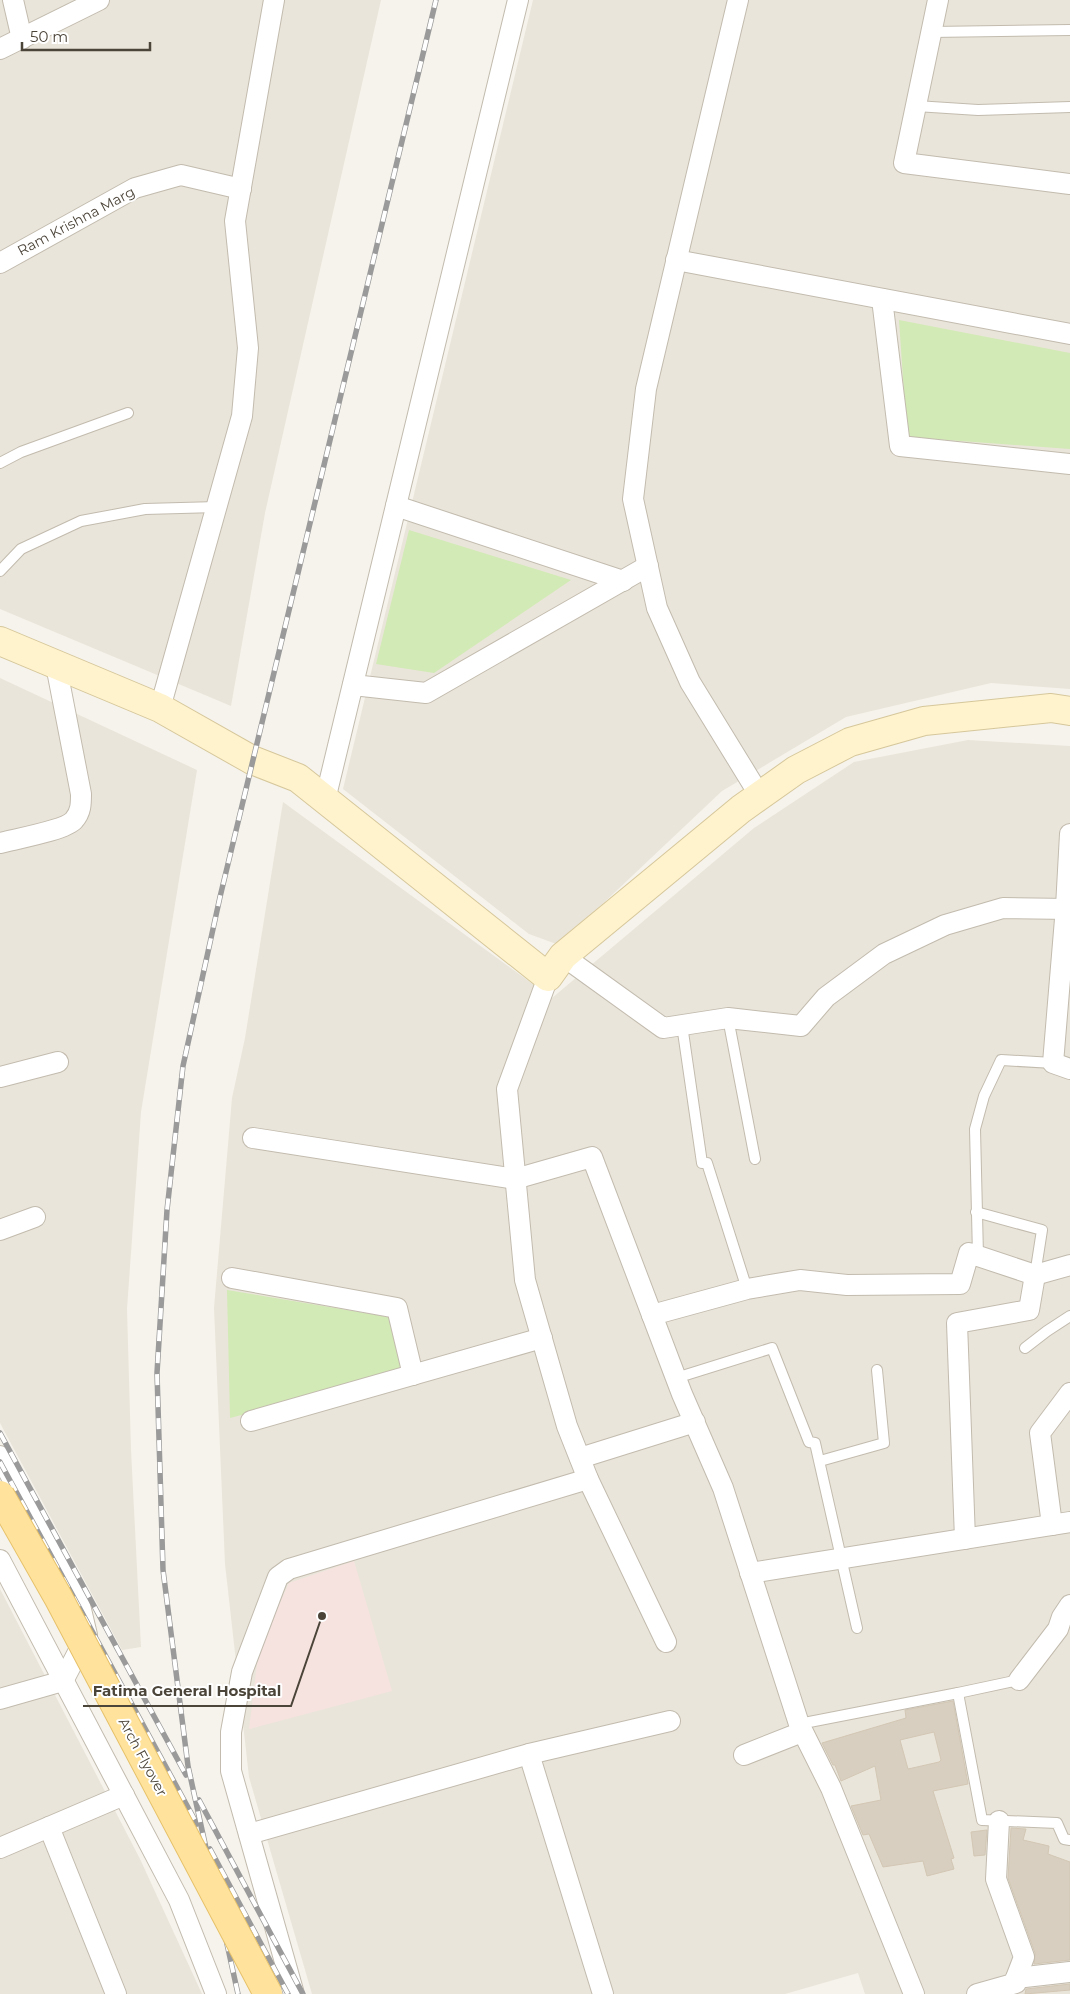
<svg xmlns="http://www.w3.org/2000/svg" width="1070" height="1994" font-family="Montserrat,sans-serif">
<rect width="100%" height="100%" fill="#f6f3ec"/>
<g fill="#eae5da">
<polygon points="0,0 381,0 265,513 231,706 0,609"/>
<polygon points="533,0 1070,0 1070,689 991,683 846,717 722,791 559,945 529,934 343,789"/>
<polygon points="0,678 197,770 141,1112 127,1309 131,1450 141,1647 122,1650 0,1423"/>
<polygon points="968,740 1070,746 1070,1994 865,1994 858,1973 785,1994 312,1994 249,1777 225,1564 214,1308 232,1098 245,1038 283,802 552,998 754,828 854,762"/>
<polygon points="0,1589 140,1859 202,1994 0,1994"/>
</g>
<polygon fill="#f6e3e0" points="354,1561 392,1691 249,1729 259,1648 289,1583"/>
<g fill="#d2eab5">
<polygon points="899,320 1070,353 1070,449 907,437"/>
<polygon points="409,530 571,580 434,673 376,664"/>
<polygon points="227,1290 389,1317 403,1373 230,1418"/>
</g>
<g fill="#d8cfc1" stroke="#d3c7b4" fill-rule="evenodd">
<path d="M 953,1701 L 968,1784 L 933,1791 L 954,1858 L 951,1859 L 954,1869 L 927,1876 L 923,1861 L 883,1867 L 869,1834 L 863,1835 L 851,1806 L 881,1800 L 875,1766 L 841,1781 L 835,1765 L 833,1765 L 822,1743 L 906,1718 L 905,1710 ZM 934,1732 L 941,1760 L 939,1762 L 908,1769 L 900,1740 Z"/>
<polygon points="1011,1828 1026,1829 1023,1840 1049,1846 1048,1854 1070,1862 1070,1960 1034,1964 1035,1953 1008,1878"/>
<polygon points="987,1830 985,1855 974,1856 971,1832"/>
<polygon points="1070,1984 1070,1990 1025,1994 1026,1989"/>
</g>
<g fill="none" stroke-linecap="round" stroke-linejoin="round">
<g stroke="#c2bbae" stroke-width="12">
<g id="lane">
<polyline points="931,32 1070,30"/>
<polyline points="916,106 978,110 1070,107"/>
<polyline points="0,463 21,452 128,413"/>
<polyline points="0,571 21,549 81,521 145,509 217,507"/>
<polyline points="728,1018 755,1159"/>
<polyline points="682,1025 702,1163 707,1163 747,1289"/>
<polyline points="976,1212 1042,1230 1035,1275"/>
<polyline points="978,1256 975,1129 984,1096 1001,1060 1053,1063"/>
<polyline points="1025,1348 1047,1331 1070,1316"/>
<polyline points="676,1378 772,1348 809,1442 815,1443 857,1628"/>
<polyline points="820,1461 884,1443 877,1370"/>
<polyline points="1019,1680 958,1693 982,1820 1057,1823 1064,1839 1070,1840"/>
<polyline points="799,1724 958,1693"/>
</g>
</g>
<g stroke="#c2bbae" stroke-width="22">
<g id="street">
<polyline points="13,0 22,39"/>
<polyline points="738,0 646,389 633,499 657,608 690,682 760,796"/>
<polyline points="938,0 904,163 1070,184"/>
<polyline points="0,49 99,0"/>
<polyline points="676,260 1070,334"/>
<polyline points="0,263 135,188 181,175 241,189"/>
<polyline points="882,299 900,446 1070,464"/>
<polyline points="396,506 623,581"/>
<polyline points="353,685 426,693 648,566"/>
<polyline points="160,708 242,416 248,348 235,221 274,0"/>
<polyline points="325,800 518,0"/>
<polyline points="1070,834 1066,907 1053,1063 1070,1069"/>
<path d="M 0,843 C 15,839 66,830 74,820 C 81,812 81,804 81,794 L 56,665"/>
<polyline points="563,956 663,1028 728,1018 801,1026 826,997 884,954 945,925 1003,908 1070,909"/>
<polyline points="548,977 507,1089 525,1280 567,1426 588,1479 666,1642"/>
<polyline points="0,1077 58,1062"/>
<polyline points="253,1138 515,1179 592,1157 682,1394 723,1488 799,1724 831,1788 914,1994"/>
<polyline points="0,1230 35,1217"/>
<polyline points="232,1278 397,1308 413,1375"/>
<polyline points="652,1315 747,1289 800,1280 847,1285 960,1284 969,1253 1035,1275 1070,1265"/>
<polyline points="251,1421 542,1338"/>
<polyline points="0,1456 79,1601 87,1635 63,1681 0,1699"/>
<polyline points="580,1458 695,1422"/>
<polyline points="1052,1525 1040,1433 1070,1393"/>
<polyline points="965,1539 957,1323 1029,1310 1035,1275"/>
<polyline points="0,1560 179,1900 216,1994"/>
<polyline points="750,1573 1070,1522"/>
<polyline points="1019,1680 1058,1629 1062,1617 1070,1605"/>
<polyline points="529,1754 603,1994"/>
<polyline points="744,1755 802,1732"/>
<polyline points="49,1827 116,1994"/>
<polyline points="249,1834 529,1754 670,1721"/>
<polyline points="0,1848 124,1795"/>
<polyline points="1016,1978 1070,1972"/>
<polyline points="294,1994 231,1771 231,1732 242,1672 278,1577 289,1569 588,1479"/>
<polyline points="977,1994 1016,1983 1016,1978 1024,1957 996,1879 999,1821"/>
</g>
</g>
<g stroke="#d6c79b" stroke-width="30">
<polyline id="secondary" points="0,641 160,708 252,760 298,778 548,977 563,956 741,809 796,770 850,742 924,721 1051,708 1070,711"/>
</g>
<use href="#lane" stroke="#fff" stroke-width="10"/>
<use href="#street" stroke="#fff" stroke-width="20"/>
<use href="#secondary" stroke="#fff3cd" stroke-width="28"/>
<g stroke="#9a9a9a" stroke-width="5.5">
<g id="rail">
<polyline points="0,1433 186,1775"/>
<polyline points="0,1462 197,1824"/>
<polyline points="199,1800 303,1994"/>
<polyline points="210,1849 288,1994"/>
<polyline points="238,1994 188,1766 163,1570 157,1373 167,1210 183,1066 220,897 436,0"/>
</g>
</g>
<use href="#rail" stroke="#fff" stroke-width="4" stroke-dasharray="11" stroke-linecap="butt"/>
<g stroke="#e6c16a" stroke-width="30" stroke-linecap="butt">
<polyline id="primary-bridge" points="0,1495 58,1597 268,1994"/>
</g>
<use href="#primary-bridge" stroke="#ffe39c" stroke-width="28"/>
</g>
<g text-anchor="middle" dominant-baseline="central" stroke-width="4" stroke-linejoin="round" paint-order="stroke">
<g font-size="14" fill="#4b4439" stroke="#fff">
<text transform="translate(76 221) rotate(-28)">Ram Krishna Marg</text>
<text transform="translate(143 1757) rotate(62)">Arch Flyover</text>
</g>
</g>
<path fill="none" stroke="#4b4439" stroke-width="2" d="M322 1616L291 1706H83"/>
<circle fill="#4b4439" stroke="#fff" stroke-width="2" cx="322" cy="1616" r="5"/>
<g font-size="15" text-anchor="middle" font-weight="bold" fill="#4b4439" stroke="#fff" stroke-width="4" stroke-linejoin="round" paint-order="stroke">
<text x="187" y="1696">Fatima General Hospital</text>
</g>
<path d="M22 42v8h128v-8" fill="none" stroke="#4b4439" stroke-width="2.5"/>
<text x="30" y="42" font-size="15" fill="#4b4439" stroke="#ffffff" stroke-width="4" paint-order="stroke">50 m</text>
</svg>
